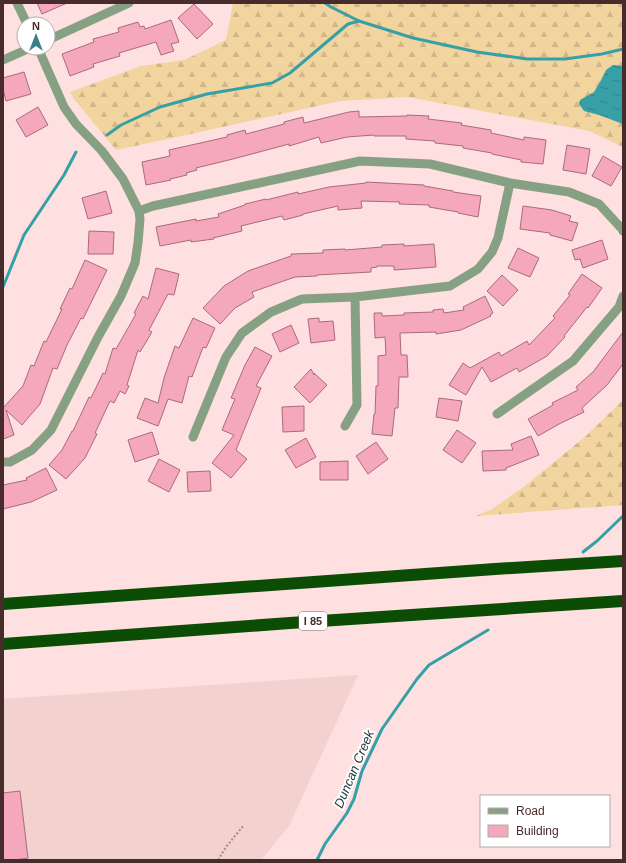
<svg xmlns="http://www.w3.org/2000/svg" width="626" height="863" font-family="Helvetica,sans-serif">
<defs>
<pattern id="forest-firs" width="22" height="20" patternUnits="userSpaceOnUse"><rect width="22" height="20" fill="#f2d49f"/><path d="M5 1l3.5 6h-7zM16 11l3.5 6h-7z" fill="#d1b689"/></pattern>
<pattern id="water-ripples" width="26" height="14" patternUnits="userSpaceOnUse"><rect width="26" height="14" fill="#37a0a7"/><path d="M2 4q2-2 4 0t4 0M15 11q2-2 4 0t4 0" fill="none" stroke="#308388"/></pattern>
</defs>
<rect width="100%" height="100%" fill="#fde0df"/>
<polygon fill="#f2d1cf" points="358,675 289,826 261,860 3,860 3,699"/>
<g fill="url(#forest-firs)">
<polygon points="233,3 623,3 623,147 589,131 408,97 340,101 191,134 116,150 74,99 70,92 141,66 184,60 226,40"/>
<polygon points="623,400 623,505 476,516 492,509 525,486 587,435"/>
</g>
<polygon fill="url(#water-ripples)" points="613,65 623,66 623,124 599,115 584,111 579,104 580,100 594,92 600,82 606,70"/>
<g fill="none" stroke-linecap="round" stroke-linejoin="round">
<g stroke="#37a0a7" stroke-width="3">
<polyline points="325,3 331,7 359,21 413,38 477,52 527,59 565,59 602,54 623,49"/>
<polyline points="107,135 121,125 160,107 207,94 272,83 290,73 348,24 359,21"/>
<polyline points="3,287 24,235 64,175 76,152"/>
<polyline points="583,552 597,541 623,516"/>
<polyline points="317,860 325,844 347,813 354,799 362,771 382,729 417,679 429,665 488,630"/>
</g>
</g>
<g fill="#f5a7bc" stroke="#a96b7c">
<polygon points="37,3 67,3 42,14"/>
<polygon points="194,4 213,24 197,39 178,18"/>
<polygon points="171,20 179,42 171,44 174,51 161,55 156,42 119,53 120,56 93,64 94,67 70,76 62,54 94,42 93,39 119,32 118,28 138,22 140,27 144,26 145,29"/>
<polygon points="24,72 31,94 6,101 3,89 3,78"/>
<polygon points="38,107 48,125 26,137 16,120"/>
<polygon points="359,111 359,117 407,116 407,115 429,116 428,119 462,123 461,125 491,130 491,133 524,140 524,137 546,140 543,164 521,162 521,160 492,154 492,153 463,148 463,146 435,143 435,141 406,139 406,136 374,136 374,135 347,137 321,143 319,137 289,146 289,144 233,159 196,168 197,170 186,173 187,175 170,179 171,180 146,185 142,162 170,156 169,150 227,137 227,135 245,130 246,134 284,124 284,122 303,117 304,123 349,112"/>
<polygon points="567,145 590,149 586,174 563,170"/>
<polygon points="603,156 622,167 611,186 592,176"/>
<polygon points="366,182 424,185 424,186 453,191 453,192 481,196 478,217 458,213 458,212 429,207 429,205 399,204 400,202 361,201 362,208 338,210 338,206 303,214 303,215 284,220 282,216 241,226 242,231 213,238 214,239 191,242 191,240 160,246 156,227 196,219 196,221 219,217 218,214 245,205 245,204 266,199 266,200 298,192 298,194 329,187 366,183"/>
<polygon points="106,191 112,213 88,219 82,198"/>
<polygon points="523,206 552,210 571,216 569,221 578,223 572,241 550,235 550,233 520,229"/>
<polygon points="89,231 114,232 113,254 88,254"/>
<polygon points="602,240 608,259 583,268 580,259 575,260 572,250"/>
<polygon points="404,244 404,246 434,244 436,267 394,270 394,266 377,266 377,267 371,268 371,272 317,275 317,276 295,277 252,292 254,297 235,308 220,324 203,308 224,286 248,271 291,256 291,254 323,253 323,250 345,249 345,250 382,247 382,245"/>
<polygon points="518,248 539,258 530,277 508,268"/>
<polygon points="85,260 107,270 83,319 81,318 67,345 57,369 53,368 40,404 22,425 6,410 14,435 3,439 3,408 23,386 31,365 34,366 44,341 46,342 62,309 60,309 70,288 72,289"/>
<polygon points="156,268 179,274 174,295 168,294 149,330 152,332 140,352 138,350 127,385 129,386 125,394 120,391 114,403 110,401 95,433 97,434 85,458 66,479 49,465 62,450 72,431 73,431 89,397 91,398 103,373 105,374 113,348 116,349 136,314 134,313 143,296 148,299"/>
<polygon points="582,274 602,288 588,308 587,307 564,336 565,337 547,356 519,372 517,368 491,382 482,367 466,395 449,385 463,363 470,368 499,352 501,356 527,341 529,345 555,318 553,316 570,295 568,294"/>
<polygon points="502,275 518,290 503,306 487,291"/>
<polygon points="485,296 493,313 490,315 491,316 461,330 436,334 436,332 400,333 401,355 407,355 408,377 399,377 398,408 395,408 392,436 372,434 374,414 375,414 376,386 378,386 378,356 386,355 385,337 375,338 374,313 382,313 382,316 404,315 404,313 433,312 433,310 443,309 444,313 464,310 463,307"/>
<polygon points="193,318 215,328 206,348 203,347 192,377 189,376 182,403 168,399 158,426 137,418 145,398 158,403 164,378 175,346 179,348"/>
<polygon points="319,318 319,322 333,321 335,340 311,343 308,319"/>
<polygon points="291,325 299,343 280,352 272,334"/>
<polygon points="623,332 623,364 607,385 582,408 584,412 559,424 538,436 528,419 553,405 552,403 578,390 576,387 593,372"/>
<polygon points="255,347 272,356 256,386 261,388 236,450 247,459 231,478 212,463 234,435 222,430 235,399 231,398 245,365"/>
<polygon points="311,369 314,375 314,373 327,385 310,403 294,387"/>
<polygon points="439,398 462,401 458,421 436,417"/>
<polygon points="304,406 304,431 283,432 282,407"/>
<polygon points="457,430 476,443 462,463 443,450"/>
<polygon points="152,432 159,454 135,462 128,440"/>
<polygon points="531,436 539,455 506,468 506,470 483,471 482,451 513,450 511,444"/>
<polygon points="306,438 316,457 296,468 285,450"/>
<polygon points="376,442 388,459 368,474 356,456"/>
<polygon points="159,459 180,470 169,492 148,481"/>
<polygon points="348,461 348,480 320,480 320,462"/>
<polygon points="46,468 57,490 31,502 3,509 3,485 27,480 26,478"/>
<polygon points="210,471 211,491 188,492 187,472"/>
<polygon points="20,791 28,858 15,860 3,860 3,793"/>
</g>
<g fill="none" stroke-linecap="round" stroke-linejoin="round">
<polyline stroke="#a58988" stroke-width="2" stroke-dasharray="2 2" stroke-linecap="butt" points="218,860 226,847 244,825"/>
<g stroke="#85a082" stroke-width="9">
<polyline points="17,3 27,24"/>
<polyline points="48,40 129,3"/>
<polyline points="38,48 64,107 76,124 102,151 123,179 139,211 153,206 360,161 430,164 510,183 569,192 599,204 622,229 623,231"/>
<polyline points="3,60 30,48"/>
<polyline points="497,414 573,361 619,307 623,296"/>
<polyline points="345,426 357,405 355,297 450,286 478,269 492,252 498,238 510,183"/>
<polyline points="193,437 226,357 242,333 271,312 302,299 355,297"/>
<polyline points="3,462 10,462 32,450 51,430 98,337 121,296 135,263 138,243 140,219 139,211"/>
</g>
<g stroke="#0c4d05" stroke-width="12">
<polyline points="3,604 495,569 623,561"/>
<polyline points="3,644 290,623 623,601"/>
</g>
</g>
<g text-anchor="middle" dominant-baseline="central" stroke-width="4" stroke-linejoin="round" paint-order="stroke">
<rect fill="#fff" stroke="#7e6b6b" stroke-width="1" x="299" y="612" width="28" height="18" rx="3"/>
<g font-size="11" font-weight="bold" fill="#472c2b">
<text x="313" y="621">I 85</text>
</g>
<g font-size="13" font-style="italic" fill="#223a3c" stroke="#fff">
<text transform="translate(354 769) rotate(-67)">Duncan Creek</text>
</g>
</g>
<rect width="626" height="863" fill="none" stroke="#472c2b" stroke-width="8"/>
<rect x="480" y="795" width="130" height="52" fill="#ffffff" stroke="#b5abaa"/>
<rect x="488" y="808" width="20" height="6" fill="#85a082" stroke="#b5abaa"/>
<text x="516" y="815" font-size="12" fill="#472c2b">Road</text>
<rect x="488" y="825" width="20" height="12" fill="#f5a7bc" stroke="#b5abaa"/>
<text x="516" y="835" font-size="12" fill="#472c2b">Building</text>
<g transform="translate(36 36)"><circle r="19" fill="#ffffff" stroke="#b5abaa"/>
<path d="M0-3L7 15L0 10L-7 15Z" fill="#388086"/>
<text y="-6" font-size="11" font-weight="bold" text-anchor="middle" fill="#472c2b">N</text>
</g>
</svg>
